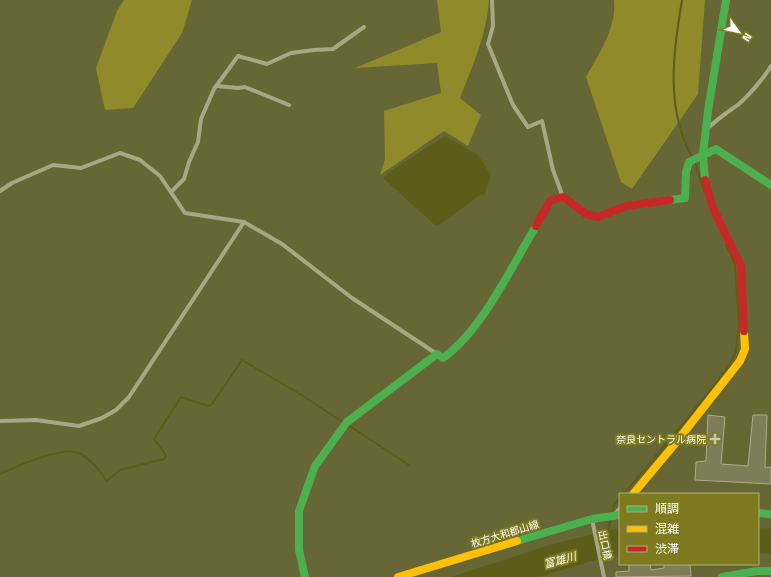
<svg xmlns="http://www.w3.org/2000/svg" width="771" height="577" font-family="'Titillium Web','Noto Sans JP',sans-serif">
<rect width="100%" height="100%" fill="#676635"/>
<g fill="#8f8b2b">
<polygon points="124,0 192,0 182,33 133,108 105,110 96,68 117,11"/>
<path d="M 437,0 L 489,0 C 487,34 472,67 460,98 L 481,115 L 468,146 L 444,131 L 380,175 L 385,159 L 384,111 L 441,93 L 437,63 L 355,68 L 441,32 Z"/>
<path d="M 614,0 L 705,0 L 698,94 L 632,189 L 621,182 L 586,77 C 599,54 617,27 614,0 Z"/>
</g>
<g fill="#5d5c18">
<polygon points="445,136 478,155 491,175 484,196 481,194 441,224 436,226 383,178 395,168"/>
<polygon points="620,528 620,556 592,561 539,577 451,577 553,544"/>
<polygon points="758,528 771,529 771,554 758,553"/>
</g>
<g fill="none" stroke-linecap="round" stroke-linejoin="round">
<g stroke="#5d5c18" stroke-width="2">
<path d="M 682,0 C 673,53 665,109 693,159"/>
<polyline points="695,163 705,193"/>
<polyline points="348,425 409,465"/>
<path d="M 0,474 C 15,467 64,445 79,453 C 91,459 99,470 107,481 L 120,470 L 164,459 L 166,455 L 154,439 L 181,397 L 209,406 L 212,404 L 242,360 L 300,394 L 344,423"/>
<polyline points="624,494 687,419 730,365 736,351 739,323 735,264 726,245"/>
<polyline points="612,513 614,505 620,498"/>
<polyline points="607,534 611,519"/>
</g>
</g>
<g fill="#7f7d57" stroke="#acac8d">
<polygon points="708,415 725,417 721,464 748,466 753,415 767,415 765,468 771,467 771,484 695,480 696,462 706,461"/>
<polygon points="629,564 650,564 651,570 664,568 664,564 690,564 691,576 616,577 616,572 629,571"/>
</g>
<g fill="none" stroke-linecap="round" stroke-linejoin="round">
<g stroke="#a8a785" stroke-width="4">
<polyline points="492,0 493,26 488,44 513,105 528,127 542,121 553,170 563,197"/>
<polyline points="217,86 238,88 245,87 289,105"/>
<path d="M 707,129 C 717,119 728,112 739,104 C 749,95 764,78 771,66"/>
<polyline points="0,191 12,183 53,165 81,168 120,153 140,160 160,176 185,213 244,222 282,244 352,298 437,354"/>
<polyline points="171,192 184,179 189,162 198,142 201,119 214,89 238,56 267,64 291,53 314,50 333,49 364,27"/>
<polyline points="0,421 36,420 79,426 102,418 116,410 129,397 244,222"/>
<polyline points="615,514 620,508"/>
<polyline points="592,519 604,577"/>
</g>
<g stroke="#4caf50" stroke-width="8">
<polyline points="705,180 703,154 708,111 726,0"/>
<polyline points="670,200 685,198 686,172 689,162 716,149 771,185"/>
<polyline points="758,513 771,514"/>
<polyline points="517,541 592,519 620,515"/>
<path d="M 305,577 L 299,550 L 299,511 L 315,466 L 347,422 L 437,354 L 443,358 C 482,330 511,268 536,226"/>
<polyline points="722,577 757,571 771,571"/>
</g>
<g stroke="#ffc107" stroke-width="8">
<polyline points="633,494 674,445 740,361 745,349 744,331"/>
<polyline points="398,577 517,541"/>
</g>
<g stroke="#c62828" stroke-width="8">
<polyline points="705,180 713,208 741,266 744,331"/>
<polyline points="536,226 550,201 563,197 586,214 598,217 626,206 670,200"/>
</g>
</g>
<path fill="#cac9b8" stroke="#7d7a1f" stroke-width="1.5" d="M713 433h4v4h4v4h-4v4h-4v-4h-4v-4h4z"/>
<g text-anchor="middle" dominant-baseline="central" stroke-width="4" stroke-linejoin="round" paint-order="stroke">
<g font-size="10" fill="#fff" stroke="#7d7a1f" text-anchor="end">
<text x="706" y="439">奈良セントラル病院</text>
</g>
<g font-size="10" fill="#fff" stroke="#7d7a1f">
<text transform="translate(505 534) rotate(-17)">枚方大和郡山線</text>
<text transform="translate(605 545) rotate(78)">出口橋</text>
</g>
<g font-size="11" font-style="italic" fill="#fff" stroke="#7d7a1f">
<text transform="translate(560 560) rotate(-15)">富雄川</text>
</g>
</g>
<rect x="619" y="493" width="140" height="72" fill="#7d7a1f" stroke="#b1af79"/>
<rect x="627" y="506" width="20" height="6" fill="#4caf50" stroke="#b1af79"/>
<text x="655" y="513" font-size="12" fill="#ffffff">順調</text>
<rect x="627" y="526" width="20" height="6" fill="#ffc107" stroke="#b1af79"/>
<text x="655" y="533" font-size="12" fill="#ffffff">混雑</text>
<rect x="627" y="546" width="20" height="6" fill="#c62828" stroke="#b1af79"/>
<text x="655" y="553" font-size="12" fill="#ffffff">渋滞</text>
<g transform="translate(739 32) rotate(123)" stroke="#7d7a1f" stroke-width="3" paint-order="stroke">
<path d="M0-3L7 15L0 10L-7 15Z" fill="#ffffff"/>
<text y="-6" font-size="11" font-weight="bold" text-anchor="middle" fill="#ffffff">N</text>
</g>
</svg>
